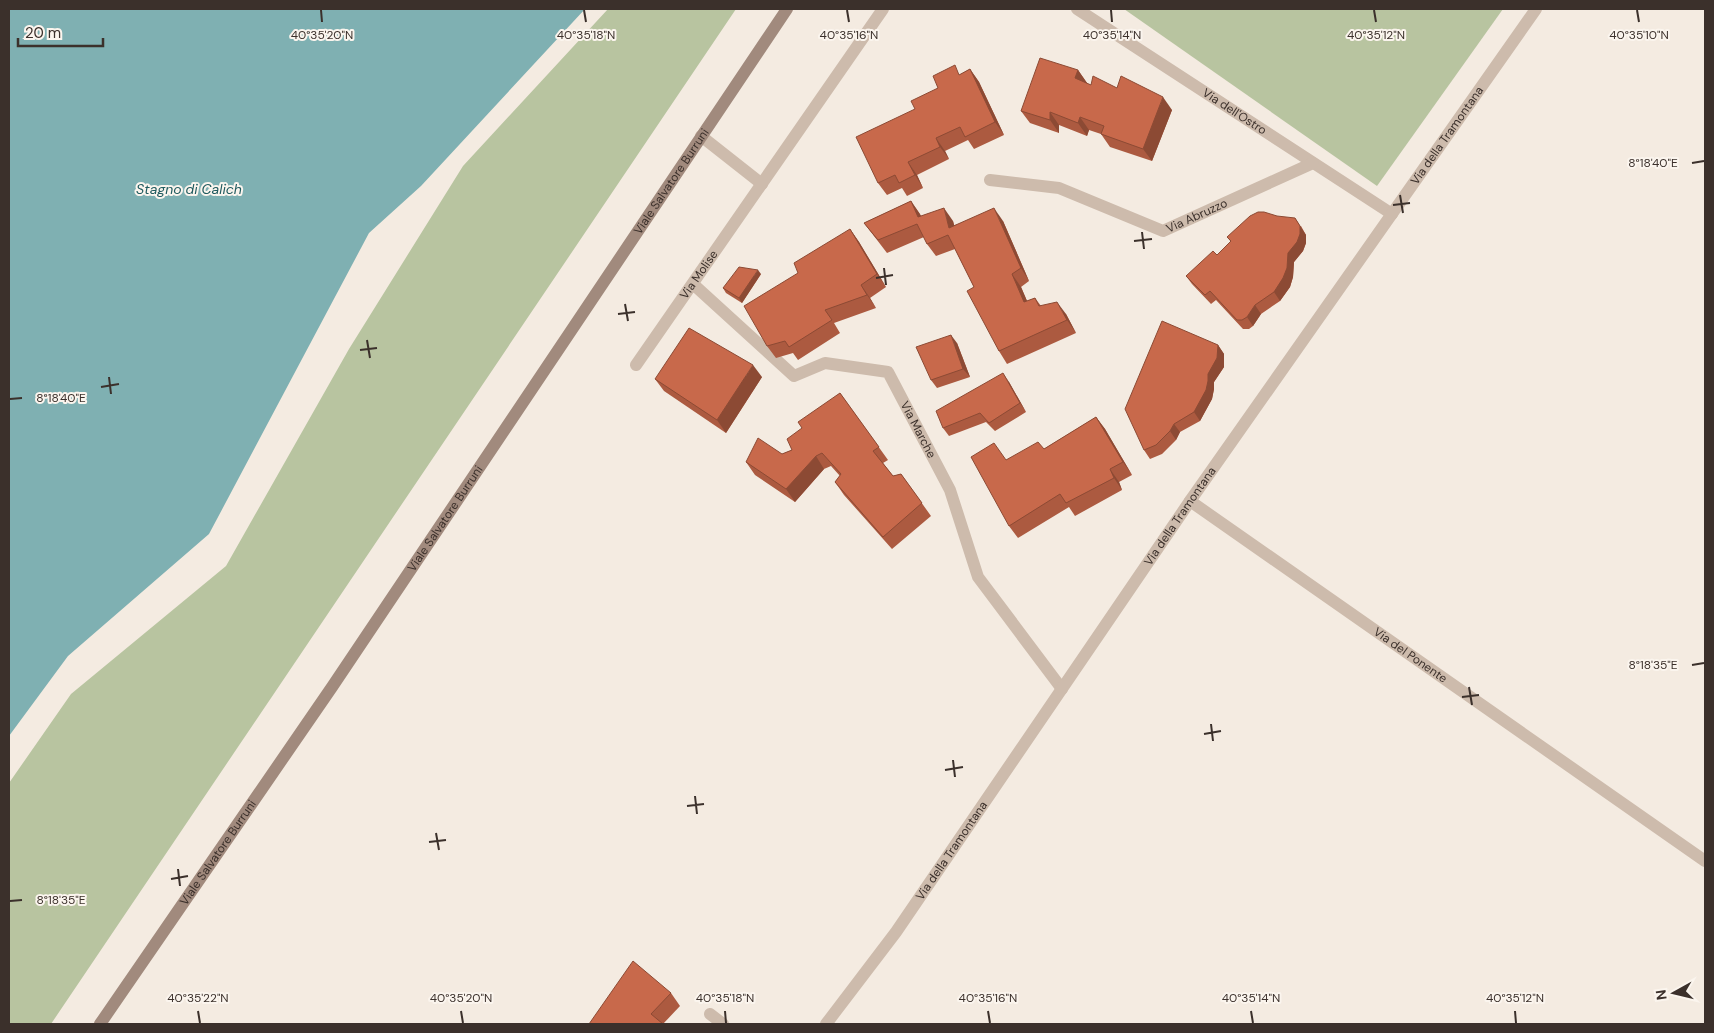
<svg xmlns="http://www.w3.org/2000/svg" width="1714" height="1033" font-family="'DM Sans',sans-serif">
<rect width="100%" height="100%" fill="#f4ebe1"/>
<g fill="#b8c4a0">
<polygon points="608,9 736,9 51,1024 9,1024 9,783 71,694 226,566 349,349 463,166"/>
<polygon points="1124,9 1503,9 1377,186"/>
</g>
<polygon fill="#7fb0b2" points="9,9 585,9 421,186 369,233 209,534 68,656 9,736"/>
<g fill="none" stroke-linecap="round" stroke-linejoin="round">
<polyline stroke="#cdbbac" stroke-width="12" points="710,1014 723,1024"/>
<g stroke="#cdbbac" stroke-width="12">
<path id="s1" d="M 1077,9 L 1392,214"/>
<polyline points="701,136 762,184"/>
<path id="s2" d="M 990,180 L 1059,188 L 1163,231 L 1313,163"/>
<path id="s3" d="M 693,284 L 794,376 L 825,363 L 888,372 L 950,490 L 978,577 L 1062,689"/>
<path id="s4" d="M 636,365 L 883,9"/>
<path id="s5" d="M 1190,501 L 1705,861"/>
<path id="s6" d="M 826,1024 L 896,932 L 1190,501 L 1536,9"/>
</g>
<path stroke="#a18a7d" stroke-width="12" id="s7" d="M 100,1024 L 332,687 L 787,9"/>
</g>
<g fill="#ac5a40">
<polygon points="970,69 979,82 1004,135 974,149 968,140 945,151 949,159 917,175 923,188 907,196 902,188 887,195 878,183 938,88 961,74"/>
<polygon points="1078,70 1087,83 1087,84 1091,85 1117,88 1172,110 1152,161 1110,147 1101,134 1089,130 1087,136 1059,125 1059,133 1030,123 1021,111"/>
<polygon points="911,201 921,216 953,221 954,225 1003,221 1029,281 1021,287 1027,301 1035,298 1041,306 1066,314 1076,333 1007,364 999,351 974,287 955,249 936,256 927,244 924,237 887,253 864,223"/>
<polygon points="1301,226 1306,235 1306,243 1303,251 1294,262 1293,277 1290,287 1280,301 1261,314 1253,326 1249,329 1243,329 1216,300 1211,304 1192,284 1186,276 1217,255 1231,242 1227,237"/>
<polygon points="850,229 859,242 886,287 870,298 876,308 834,323 840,333 798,360 793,353 776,358 767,346"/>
<polygon points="761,274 742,303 726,293 723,288"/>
<polygon points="957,343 970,377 937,388 931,380"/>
<polygon points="1218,345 1224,354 1224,367 1214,382 1214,389 1212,399 1200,421 1180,432 1176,440 1162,454 1150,459 1144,450"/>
<polygon points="762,377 726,433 664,391 655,379"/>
<polygon points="1009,382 1026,412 995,431 986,422 949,436 943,428"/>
<polygon points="840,393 888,460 883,463 893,476 901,474 931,516 892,549 844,495 835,482 840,476 831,466 824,469 795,502 755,475 746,462 782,454 792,450 802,428"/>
<polygon points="1096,417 1105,429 1132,475 1119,482 1122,490 1075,516 1069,507 1018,538 1009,526 1006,460 1044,449"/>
<polygon points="671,993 680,1006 663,1024 589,1024"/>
</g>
<g fill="#8c4a34">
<polygon points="970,69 979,82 1004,135 995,122"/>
<polygon points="1078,70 1087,83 1084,91 1075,78"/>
<polygon points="1163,97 1172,110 1152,161 1143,149"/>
<polygon points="1050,112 1059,125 1059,133 1050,120"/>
<polygon points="1080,117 1089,130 1087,136 1078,123"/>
<polygon points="936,138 945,151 949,159 940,147"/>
<polygon points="908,162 917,175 923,188 915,175"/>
<polygon points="911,201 920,214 927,230 918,217"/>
<polygon points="944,208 953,221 958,240 949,228"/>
<polygon points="994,208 1003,221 1029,281 1021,268"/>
<polygon points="1295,218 1306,235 1306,243 1303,251 1294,262 1293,277 1290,287 1280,301 1274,292 1288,253"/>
<polygon points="850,229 859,242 886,287 877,274"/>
<polygon points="758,270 761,274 742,303 739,298"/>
<polygon points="1012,274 1021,287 1033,315 1024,302"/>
<polygon points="861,285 870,298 876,308 867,295"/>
<polygon points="1057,302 1066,314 1076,333 1067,320"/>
<polygon points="1255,305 1261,314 1253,326 1247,317"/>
<polygon points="951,335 957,343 970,377 963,369"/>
<polygon points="1218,345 1224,354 1224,367 1214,382 1214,389 1212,399 1200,421 1194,412"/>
<polygon points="753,365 762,377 726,433 717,420"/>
<polygon points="1003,373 1009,382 1026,412 1020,403"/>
<polygon points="1096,417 1105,429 1132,475 1123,462"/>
<polygon points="1174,424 1180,432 1176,440 1170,431"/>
<polygon points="816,456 824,469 795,502 786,489"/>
<polygon points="1110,469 1119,482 1122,490 1114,478"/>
</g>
<g fill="#c8694b" stroke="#8c4a34">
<polygon points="1040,58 1078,70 1075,78 1091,85 1093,76 1117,88 1121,76 1163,97 1143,149 1101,134 1104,126 1080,117 1078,123 1050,112 1050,120 1021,111"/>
<polygon points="955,65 959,75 970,69 995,122 965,137 960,127 936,138 940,147 908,162 915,175 899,183 895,175 878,183 856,137 915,109 911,101 938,88 933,76"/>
<polygon points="911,201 918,217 944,208 949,228 994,208 1021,268 1012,274 1024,302 1035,298 1039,306 1057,302 1067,320 999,351 967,291 974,287 948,235 927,244 917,224 878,240 864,223"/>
<polygon points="1258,212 1264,212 1277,216 1295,218 1300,226 1300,234 1297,242 1288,253 1287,268 1283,278 1274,292 1255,305 1247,317 1242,320 1237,320 1210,291 1205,295 1186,276 1213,251 1217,255 1231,241 1227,237 1250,216"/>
<polygon points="850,229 877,274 861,285 867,295 825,310 832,320 789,347 785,341 767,346 744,306 798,273 794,263"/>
<polygon points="739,267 758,270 739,298 723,288"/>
<polygon points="1162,321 1218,345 1217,358 1208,374 1208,381 1206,390 1194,412 1174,424 1170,431 1156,445 1144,450 1125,409"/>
<polygon points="689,328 753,365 717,420 655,379"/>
<polygon points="951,335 963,369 931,380 916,347"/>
<polygon points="1003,373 1020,403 989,423 980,413 943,428 936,411"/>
<polygon points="840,393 879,447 873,451 893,476 901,474 922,503 883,537 835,482 841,474 822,453 816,456 786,489 746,462 758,438 782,454 792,450 787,439 802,428 798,422"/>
<polygon points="1096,417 1123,462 1110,469 1114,478 1066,503 1060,494 1009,526 971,457 994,443 1006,460 1038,442 1044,449"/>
<polygon points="633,961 671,993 651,1014 663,1024 589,1024"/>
</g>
<path fill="none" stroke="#3b302b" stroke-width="2" d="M 321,10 L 322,22M 584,10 L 586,22M 847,10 L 849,22M 1111,10 L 1112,22M 1374,10 L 1376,22M 1637,10 L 1639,22M 1692,163 L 1704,161M 1400,195 L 1403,213M 1393,205 L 1410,203M 1142,232 L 1144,249M 1134,241 L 1152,239M 884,268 L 886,285M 876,278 L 893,275M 625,304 L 628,321M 618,314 L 635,312M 367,340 L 370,358M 360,350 L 377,348M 109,377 L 111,394M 101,387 L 119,384M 10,399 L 22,398M 1692,665 L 1704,663M 1469,687 L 1472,705M 1462,697 L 1479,695M 1211,724 L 1213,741M 1204,734 L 1221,731M 953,760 L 955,777M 945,770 L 963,767M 695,796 L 697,814M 687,806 L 704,804M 436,833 L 439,850M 429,842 L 446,840M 178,869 L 180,886M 171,879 L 188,876M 10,901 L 22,900M 198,1011 L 200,1023M 461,1011 L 463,1023M 725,1011 L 726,1023M 988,1011 L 990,1023M 1251,1011 L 1253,1023M 1515,1011 L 1516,1023"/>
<g text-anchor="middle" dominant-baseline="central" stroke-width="4" stroke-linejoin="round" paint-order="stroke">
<g font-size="12" fill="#3b302b" stroke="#fbf5ee">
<text stroke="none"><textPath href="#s1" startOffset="188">Via dell'Ostro</textPath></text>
<text stroke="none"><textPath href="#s6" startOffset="1084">Via della Tramontana</textPath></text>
<text stroke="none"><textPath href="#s7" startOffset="1018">Viale Salvatore Burruni</textPath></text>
<text stroke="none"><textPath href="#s2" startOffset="219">Via Abruzzo</textPath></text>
<text stroke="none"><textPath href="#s4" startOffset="110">Via Molise</textPath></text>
<text stroke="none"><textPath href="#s3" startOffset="299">Via Marche</textPath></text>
<text stroke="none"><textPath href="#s6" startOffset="619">Via della Tramontana</textPath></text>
<text stroke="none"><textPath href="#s7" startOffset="612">Viale Salvatore Burruni</textPath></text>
<text stroke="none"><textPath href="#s5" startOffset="269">Via del Ponente</textPath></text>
<text stroke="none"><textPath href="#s6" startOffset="214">Via della Tramontana</textPath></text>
<text stroke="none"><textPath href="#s7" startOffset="208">Viale Salvatore Burruni</textPath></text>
</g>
<g font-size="14" font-style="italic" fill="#1f5a5e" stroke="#fbf5ee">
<text x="189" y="189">Stagno di Calich</text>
</g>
</g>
<g font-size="12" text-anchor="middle" fill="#3b302b" stroke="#fbf5ee" stroke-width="4" stroke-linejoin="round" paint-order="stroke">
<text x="322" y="39">40°35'20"N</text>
<text x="586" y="39">40°35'18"N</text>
<text x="849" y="39">40°35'16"N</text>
<text x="1112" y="39">40°35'14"N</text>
<text x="1376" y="39">40°35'12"N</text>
<text x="1639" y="39">40°35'10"N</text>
<text x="1653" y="167">8°18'40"E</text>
<text x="61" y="402">8°18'40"E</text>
<text x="1653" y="669">8°18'35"E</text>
<text x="61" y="904">8°18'35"E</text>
<text x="198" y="1002">40°35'22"N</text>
<text x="461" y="1002">40°35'20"N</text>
<text x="725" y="1002">40°35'18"N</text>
<text x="988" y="1002">40°35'16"N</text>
<text x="1251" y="1002">40°35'14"N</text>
<text x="1515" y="1002">40°35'12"N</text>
</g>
<rect width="1714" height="1033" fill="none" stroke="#3b302b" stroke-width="20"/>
<g transform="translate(1674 993) rotate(262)" stroke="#fbf5ee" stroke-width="4" paint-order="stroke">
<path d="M0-4L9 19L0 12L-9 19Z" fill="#3b302b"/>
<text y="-8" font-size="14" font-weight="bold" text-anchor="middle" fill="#3b302b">N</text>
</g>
<path d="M18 38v8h85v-8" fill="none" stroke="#3b302b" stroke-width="2.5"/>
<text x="25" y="38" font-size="15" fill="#3b302b" stroke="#fbf5ee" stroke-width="4" paint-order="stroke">20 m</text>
</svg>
